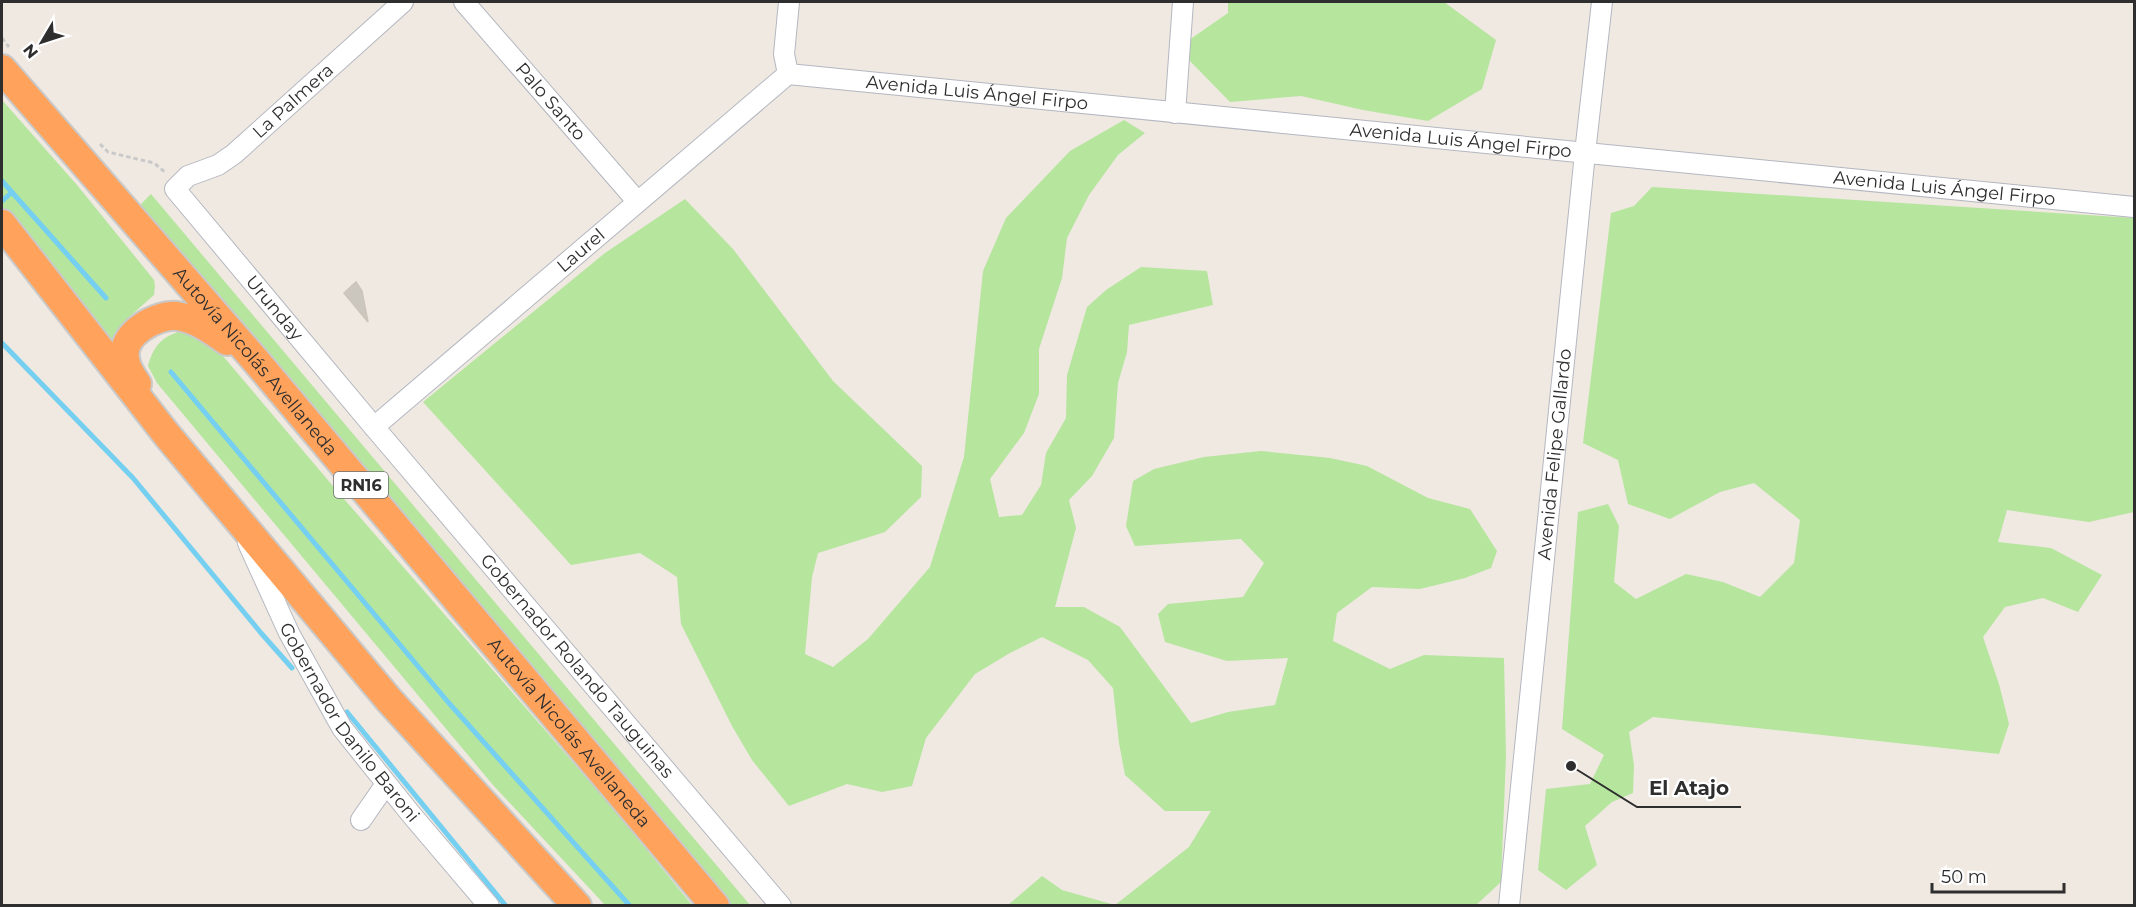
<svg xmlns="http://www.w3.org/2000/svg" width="2136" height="907" font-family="Montserrat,sans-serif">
<rect width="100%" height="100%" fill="#efe9e1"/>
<g fill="#b6e59e">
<polygon points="1228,2 1444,2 1496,40 1482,89 1428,121 1363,110 1301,96 1230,102 1187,58 1189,40 1228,13"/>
<polygon points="2,100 77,185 154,280 155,286 154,295 128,318 116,339 115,353 2,215"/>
<polygon points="1124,120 1145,133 1118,155 1089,195 1067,238 1062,278 1039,349 1039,394 1024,433 990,479 999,517 1022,515 1041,485 1046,453 1066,418 1067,375 1087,307 1106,290 1141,267 1207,271 1213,305 1129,325 1127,352 1118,383 1114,438 1092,476 1069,500 1076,528 1055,607 1084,607 1120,627 1191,723 1228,712 1275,705 1288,658 1227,661 1165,642 1158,614 1168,604 1243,597 1264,563 1241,539 1135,546 1126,526 1133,481 1154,469 1204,457 1261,451 1330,458 1367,466 1428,498 1470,509 1497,551 1491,568 1465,578 1420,589 1372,587 1337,613 1333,641 1390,669 1424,655 1504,658 1506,756 1501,882 1476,905 1008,905 1042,876 1062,890 1115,905 1189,847 1211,811 1165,811 1125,775 1119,743 1113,688 1088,660 1042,637 1010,653 975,674 926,738 912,786 882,792 847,784 789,806 752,760 732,726 681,624 677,577 640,553 571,565 423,402 605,253 685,199 733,249 833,381 922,466 921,497 885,532 818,553 812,577 805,654 833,667 868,639 930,567 964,457 983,271 1006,218 1070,151"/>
<polygon points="1652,187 2134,218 2134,512 2089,522 2007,510 1998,542 2051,548 2102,575 2078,612 2043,598 2005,607 1983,637 1999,684 2009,724 1999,754 1653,717 1629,732 1634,765 1633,793 1612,802 1585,826 1597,865 1566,890 1538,870 1546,789 1590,784 1604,755 1562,729 1578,512 1608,504 1619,526 1614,582 1636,599 1686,574 1723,582 1760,597 1794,563 1800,520 1754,483 1720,492 1670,519 1628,504 1618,460 1583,443 1611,213 1634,206"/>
<polygon points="151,194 750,905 725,905 136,209"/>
<path d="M 178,332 L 189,332 L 217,349 L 338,492 L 611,806 L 692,905 L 605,905 L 493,785 L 157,383 L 148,366 C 153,348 160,338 178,332 Z"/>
</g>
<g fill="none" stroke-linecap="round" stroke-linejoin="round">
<g stroke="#75cff0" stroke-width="5">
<polyline points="2,181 106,298"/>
<polyline points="2,201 11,193"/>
<polyline points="2,343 133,478 261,633 292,668"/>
<polyline points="171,372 448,702 630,906"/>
<polyline points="347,712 506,906"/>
</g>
</g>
<polygon fill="#cbc7bf" stroke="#cbc5ba" stroke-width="1.5" points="356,282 362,291 368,322 344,293"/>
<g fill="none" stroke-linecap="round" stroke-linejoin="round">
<g stroke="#b4b7c1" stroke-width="22">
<g id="minor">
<path id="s1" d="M 403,2 L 234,154 L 218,165 L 188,176 L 175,189 L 374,427 L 781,906"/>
<path id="s2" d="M 464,2 L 637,201"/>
<path id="s3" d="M 788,74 L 2134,207"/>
<polyline points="788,74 784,54 789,2"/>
<polyline points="1175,113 1183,2"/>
<path id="s4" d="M 374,427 L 788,74"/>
<path id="s5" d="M 248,543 L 289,633 L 342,728 L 410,813 L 489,906"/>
<polyline points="361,820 386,784"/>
<path id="s6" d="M 1509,906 L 1585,153 L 1602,2"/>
</g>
</g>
<g stroke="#c9c9c9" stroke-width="32">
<g id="highway">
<path id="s7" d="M 2,69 L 256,361 L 715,906"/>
<polyline points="2,224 167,435 389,700 577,906"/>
<path d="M 137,384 C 132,377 126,367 125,359 C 120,334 157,314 177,316 C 197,319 211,330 227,341"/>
</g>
</g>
<g stroke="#c9c9c9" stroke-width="3" stroke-dasharray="4.5 3" stroke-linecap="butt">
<polyline points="2,38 9,47"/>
<polyline points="100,144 108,152 154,163 166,173"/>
</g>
<use href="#minor" stroke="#fff" stroke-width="20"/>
<use href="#highway" stroke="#ffa35c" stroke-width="28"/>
</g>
<g text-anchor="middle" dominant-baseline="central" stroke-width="4.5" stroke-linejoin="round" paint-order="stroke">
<rect fill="#fff" stroke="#6d6d6d" stroke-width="1.5" x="334" y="472" width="54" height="26" rx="4.5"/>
<g font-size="16" font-weight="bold" fill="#2e2e2e">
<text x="361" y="485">RN16</text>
</g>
<g font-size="18" fill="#2e2e2e" stroke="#fff">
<text stroke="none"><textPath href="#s3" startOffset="190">Avenida Luis Ángel Firpo</textPath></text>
<text transform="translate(293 101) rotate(-42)">La Palmera</text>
<text stroke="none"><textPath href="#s2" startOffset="132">Palo Santo</textPath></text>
<text stroke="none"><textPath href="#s3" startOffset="676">Avenida Luis Ángel Firpo</textPath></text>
<text stroke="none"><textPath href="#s3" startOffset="1162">Avenida Luis Ángel Firpo</textPath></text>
<text stroke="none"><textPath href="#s4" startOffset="272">Laurel</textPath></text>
<text stroke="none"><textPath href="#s1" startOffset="452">Urunday</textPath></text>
<text stroke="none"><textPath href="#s7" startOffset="387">Autovía Nicolás Avellaneda</textPath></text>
<text stroke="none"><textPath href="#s6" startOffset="454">Avenida Felipe Gallardo</textPath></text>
<text stroke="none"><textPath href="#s1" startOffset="921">Gobernador Rolando Tauguinas</textPath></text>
<text stroke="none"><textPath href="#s5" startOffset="207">Gobernador Danilo Baroni</textPath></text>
<text stroke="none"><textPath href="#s7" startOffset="873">Autovía Nicolás Avellaneda</textPath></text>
</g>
</g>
<path fill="none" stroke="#2e2e2e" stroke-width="2" d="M1571 766L1637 807H1741"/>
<circle fill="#2e2e2e" stroke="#fff" stroke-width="2" cx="1571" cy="766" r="6"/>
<g font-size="20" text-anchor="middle" font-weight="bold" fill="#2e2e2e" stroke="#fff" stroke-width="4.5" stroke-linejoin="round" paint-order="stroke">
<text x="1689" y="795">El Atajo</text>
</g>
<rect width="2136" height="907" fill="none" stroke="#2e2e2e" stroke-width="6"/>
<g transform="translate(42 42) rotate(231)" stroke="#ffffff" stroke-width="4.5" paint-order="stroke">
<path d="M0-4.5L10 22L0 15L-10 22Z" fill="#2e2e2e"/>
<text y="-9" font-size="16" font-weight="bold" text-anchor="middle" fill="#2e2e2e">N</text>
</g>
<path d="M1932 883v9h132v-9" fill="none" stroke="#2e2e2e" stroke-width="3"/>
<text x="1941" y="883" font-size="18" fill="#2e2e2e" stroke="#ffffff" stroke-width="4.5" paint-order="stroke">50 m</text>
</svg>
